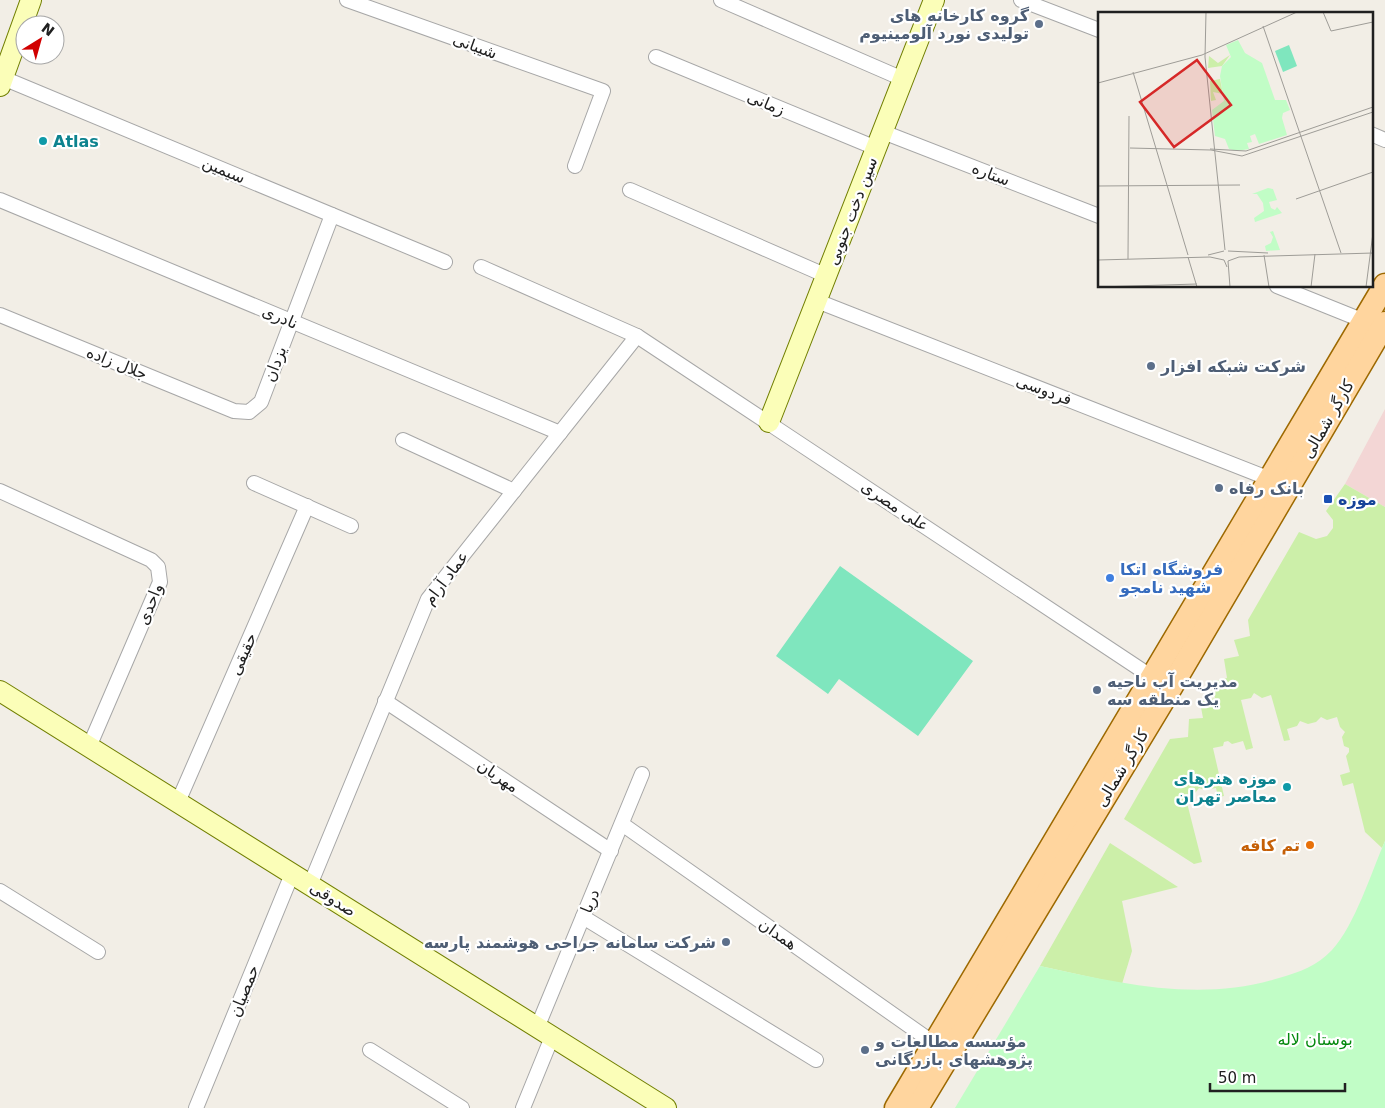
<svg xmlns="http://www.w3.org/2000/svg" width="1385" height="1108" font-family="'DejaVu Sans',Vazirmatn,sans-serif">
<rect width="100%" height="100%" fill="#f2eee6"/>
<polygon fill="#f3d6d5" points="1385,409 1385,507 1345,484"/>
<g fill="#ccefa9">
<polygon points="1345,484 1385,507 1385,841 1382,848 1365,832 1353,783 1343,786 1340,775 1350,772 1346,756 1349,752 1349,748 1344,746 1342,737 1345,732 1340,727 1337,717 1327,720 1321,717 1316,722 1308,724 1300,721 1297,726 1287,729 1290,740 1284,741 1271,695 1262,698 1254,693 1251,698 1241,700 1253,748 1246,750 1243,741 1232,744 1228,741 1224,742 1223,746 1213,748 1224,796 1218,797 1216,788 1205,790 1199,788 1195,793 1185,795 1202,862 1194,864 1124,819 1170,739 1188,737 1189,719 1203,718 1200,702 1215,698 1210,682 1227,678 1224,659 1239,656 1234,640 1250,636 1248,620 1299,532 1316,539 1327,536 1333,528 1333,520 1326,511"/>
<polygon points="1110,843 1178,887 1122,901 1132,951 1122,984 1040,966"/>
</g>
<path fill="#c1fdc6" d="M 1385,841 L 1385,1108 L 955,1108 L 1040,966 C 1119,983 1199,1003 1279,978 C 1300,972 1317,966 1332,950 C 1355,925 1371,873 1385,841 Z"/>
<polygon fill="#7fe6be" points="840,566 973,661 918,736 839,679 828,694 776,656"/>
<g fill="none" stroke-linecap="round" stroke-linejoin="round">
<g stroke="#a7a7a7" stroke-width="16">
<g id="street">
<polyline points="347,0 603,91 575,166"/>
<polyline points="721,0 903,79"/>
<polyline points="1021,0 1099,30"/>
<polyline points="656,57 876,148"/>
<polyline points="3,78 445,262"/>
<polyline points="883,132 1099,216"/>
<polyline points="1371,134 1385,140"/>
<polyline points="630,190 827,276"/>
<polyline points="0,200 560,433"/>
<polyline points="481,267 637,336 1152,677"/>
<polyline points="1277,286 1364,321"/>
<polyline points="817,301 1270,479"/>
<polyline points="0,315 234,411 249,412 261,402 332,215"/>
<polyline points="403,440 514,491"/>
<polyline points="254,483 351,526"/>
<polyline points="0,491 151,560 158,567 160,582 89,747"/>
<polyline points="385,701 611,851"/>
<polyline points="178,802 307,506"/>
<polyline points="622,824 935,1044"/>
<polyline points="310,885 428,599 637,336"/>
<polyline points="0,891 98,952"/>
<polyline points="583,917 816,1060"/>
<polyline points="537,1028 642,774"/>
<polyline points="370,1050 462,1108"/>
<polyline points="196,1108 292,874"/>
<polyline points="523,1108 552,1037"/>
</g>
</g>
<g stroke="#717f00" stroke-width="22">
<g id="secondary">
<polyline points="0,86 31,0"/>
<polyline points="769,422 934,0"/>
<polyline points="0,691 666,1108"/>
</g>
</g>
<g stroke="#9d6900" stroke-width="25">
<g id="primary">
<polyline points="896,1108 1385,285"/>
<polyline points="917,1108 1170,689 1385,323"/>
</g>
</g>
<use href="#street" stroke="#fff" stroke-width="14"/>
<use href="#secondary" stroke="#fbfeb8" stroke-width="20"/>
<use href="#primary" stroke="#ffd59e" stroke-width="22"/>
</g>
<g fill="#5c6f8a" stroke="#fff" stroke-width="2">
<circle cx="1039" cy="24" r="5"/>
<circle cx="1151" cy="366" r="5"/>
<circle cx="1219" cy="488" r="5"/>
<circle cx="1097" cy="690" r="5"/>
<circle cx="726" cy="942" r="5"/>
<circle cx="865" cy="1050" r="5"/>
</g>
<g fill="#0f9aa8" stroke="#fff" stroke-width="2">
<circle cx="43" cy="141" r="5"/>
<circle cx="1287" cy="787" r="5"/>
</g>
<rect fill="#1a4fb4" stroke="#fff" stroke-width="2" x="1323" y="494" width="10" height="10" rx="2.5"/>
<circle fill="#3f7fe0" stroke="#fff" stroke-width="2" cx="1110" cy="578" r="5"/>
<circle fill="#e8710a" stroke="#fff" stroke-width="2" cx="1310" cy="845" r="5"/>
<g text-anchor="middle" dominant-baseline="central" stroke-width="4.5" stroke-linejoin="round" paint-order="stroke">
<g font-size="16" font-weight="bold" fill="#4e5e75" stroke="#fff" text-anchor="start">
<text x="1029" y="15" text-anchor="end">گروه کارخانه های<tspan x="1029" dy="18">تولیدی نورد آلومینیوم</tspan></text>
<text x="1161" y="366">شرکت شبکه افزار</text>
<text x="1229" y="488">بانک رفاه</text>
<text x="1107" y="681">مدیریت آب ناحیه<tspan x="1107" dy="18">یک منطقه سه</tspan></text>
<text x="716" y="942" text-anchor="end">شرکت سامانه جراحی هوشمند پارسه</text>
<text x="875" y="1041">مؤسسه مطالعات و<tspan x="875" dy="18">پژوهشهای بازرگانی</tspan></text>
</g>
<g font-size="16" fill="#202020" stroke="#fff">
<text transform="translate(475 46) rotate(20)">شیبانی</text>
<text transform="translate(766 103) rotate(23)">زمانی</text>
<text transform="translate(224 170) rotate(23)">سیمین</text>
<text transform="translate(991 174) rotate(21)">ستاره</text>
<text transform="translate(852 211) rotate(-69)">سین دخت جنوبی</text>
<text transform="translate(280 317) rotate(23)">نادری</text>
<text transform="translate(117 363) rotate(22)">جلال زاده</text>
<text transform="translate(275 364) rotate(-69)">یزدان</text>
<text transform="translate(1044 390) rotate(21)">فردوسی</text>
<text transform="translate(1328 419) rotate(-60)">کارگر شمالی</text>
<text transform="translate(895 506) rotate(34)">علی مصری</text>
<text transform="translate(446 578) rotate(-53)">عماد آرام</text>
<text transform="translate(150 604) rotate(-68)">واحدی</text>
<text transform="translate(243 654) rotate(-66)">حقیقی</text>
<text transform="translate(1122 768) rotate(-59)">کارگر شمالی</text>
<text transform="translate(498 776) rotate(34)">مهربان</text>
<text transform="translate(333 899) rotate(32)">صدوقی</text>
<text transform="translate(590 901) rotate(-68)">دریا</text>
<text transform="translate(778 934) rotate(35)">همدان</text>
<text transform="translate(244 991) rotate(-68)">حمصیان</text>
</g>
<g font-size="16" font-weight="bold" fill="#0d838f" stroke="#fff" text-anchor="start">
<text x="53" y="141">Atlas</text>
<text x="1277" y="778" text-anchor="end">موزه هنرهای<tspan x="1277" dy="18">معاصر تهران</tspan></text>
</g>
<g font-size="16" font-weight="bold" fill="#164399" stroke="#fff" text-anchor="start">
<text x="1338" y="499">موزه</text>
</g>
<g font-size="16" font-weight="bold" fill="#366cbe" stroke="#fff" text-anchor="start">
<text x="1120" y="569">فروشگاه اتکا<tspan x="1120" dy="18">شهید نامجو</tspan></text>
</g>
<g font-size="16" font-weight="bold" fill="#c56008" stroke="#fff" text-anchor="end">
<text x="1300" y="845">تم کافه</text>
</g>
<g font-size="16" fill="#04890e" stroke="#fff">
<text x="1315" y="1039">بوستان لاله</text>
</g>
</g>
<g transform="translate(1098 12)">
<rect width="275" height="275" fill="#f2eee6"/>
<path d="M 132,43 L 124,54 L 110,56 L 111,44 L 120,51 ZM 122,67 L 125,82 L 115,80 L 118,88 L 113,89 L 112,69 Z" fill="#ccefa9"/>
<path d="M 140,28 L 147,41 L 164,51 L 177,88 L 188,88 L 192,98 L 185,101 L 184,106 L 189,123 L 161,132 L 157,122 L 152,124 L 154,130 L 149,131 L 151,137 L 139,139 L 131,137 L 127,127 L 117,124 L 114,98 L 126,89 L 122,64 L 124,54 L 133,45 L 128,33 ZM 170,176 L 175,177 L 179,188 L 171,190 L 173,196 L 177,198 L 179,195 L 184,201 L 157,210 L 156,206 L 166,199 L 165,191 L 159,182 L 154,182 ZM 175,219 L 182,238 L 168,239 L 167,234 L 173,231 L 175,225 L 172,220 Z" fill="#c1fdc6"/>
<path d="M 191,33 L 199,54 L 185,60 L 177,39 Z" fill="#7fe6be"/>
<path fill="none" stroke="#9e9c97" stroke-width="1" d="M 108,0 L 107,45 L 127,238M 225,0 L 233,19 L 275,10M 165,14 L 243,241M 35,60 L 90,243M 0,71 L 104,43 L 199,0M 32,136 L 113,138 L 144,144 L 275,100M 112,137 L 148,139 L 275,95M 0,174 L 142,173M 198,187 L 275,160M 130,239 L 170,241M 110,243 L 126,239M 166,243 L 171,275M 90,245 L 99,275M 30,247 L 31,104M 0,248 L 112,245 L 126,248 L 129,255M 0,275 L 99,272M 132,275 L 130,249 L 141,245 L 275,241M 213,275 L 217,242M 268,275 L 275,221"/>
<path fill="#d62828" fill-opacity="0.15" stroke="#d62828" stroke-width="2.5" d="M 99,48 L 133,93 L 76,135 L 42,90 Z"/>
<rect width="275" height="275" fill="none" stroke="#202020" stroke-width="2.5"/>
</g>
<g transform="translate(40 40) rotate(37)"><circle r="24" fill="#ffffff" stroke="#a6a6a6"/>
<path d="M0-4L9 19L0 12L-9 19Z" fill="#d10000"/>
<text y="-8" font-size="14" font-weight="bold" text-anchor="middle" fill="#202020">N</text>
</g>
<path d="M1210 1083v8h135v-8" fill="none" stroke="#202020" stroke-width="2.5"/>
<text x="1218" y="1083" font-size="15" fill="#202020" stroke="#ffffff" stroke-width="4" paint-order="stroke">50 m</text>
</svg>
